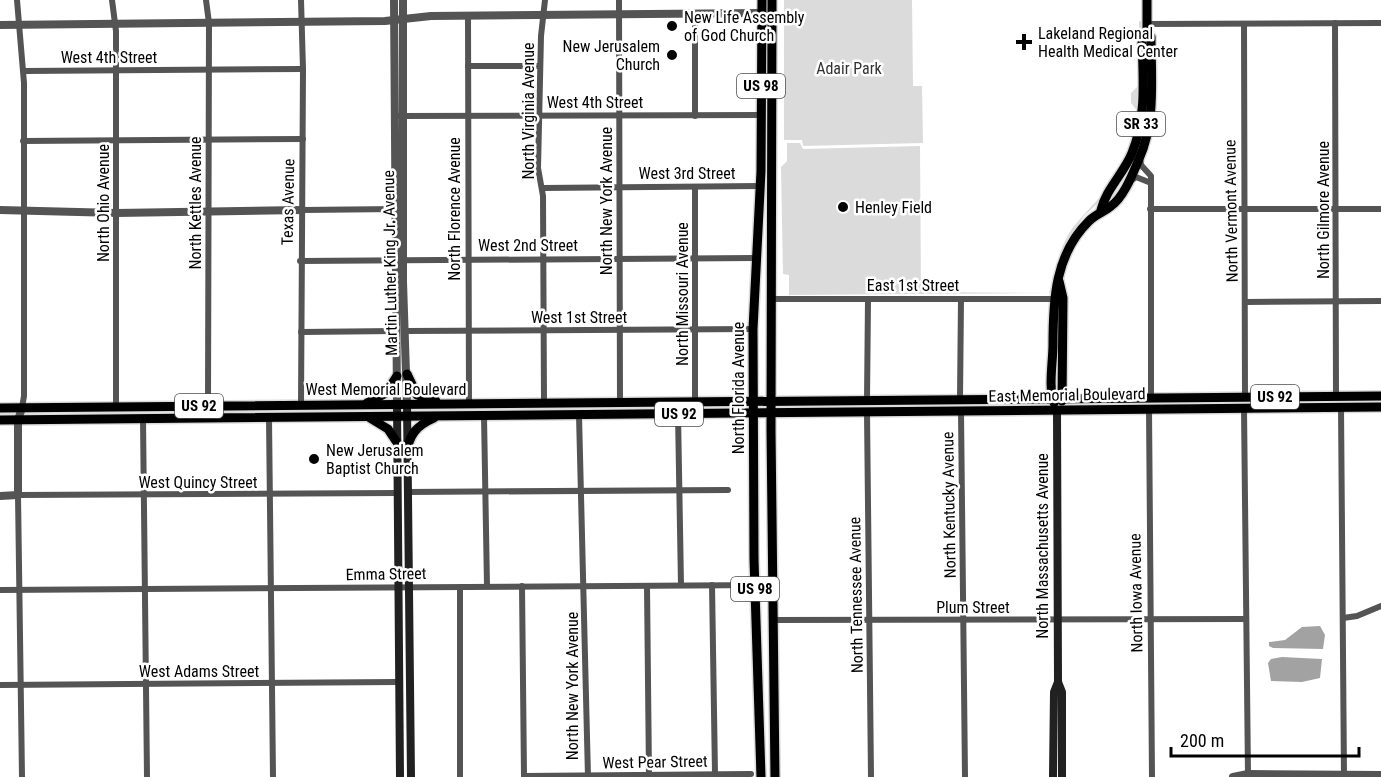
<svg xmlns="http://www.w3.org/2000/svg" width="1381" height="777" font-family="'Roboto Condensed',sans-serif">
<rect width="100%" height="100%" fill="#fff"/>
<g fill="#dbdbdb">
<polygon points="784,0 912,0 913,86 922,86 923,143 803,146 802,140 784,140"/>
<path d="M 1139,21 L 1144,22 L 1144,115 L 1114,188 L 1083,217 L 1067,242 L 1051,293 L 789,295 L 789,275 L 783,274 L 781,167 L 787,161 L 787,143 L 800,143 L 803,149 L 920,146 L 921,292 L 1049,293 C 1056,274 1057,254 1068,235 C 1078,218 1095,205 1106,189 C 1123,165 1133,141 1138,112 L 1131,103 L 1131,93 L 1139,85 Z"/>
</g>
<g fill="#a2a2a2">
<polygon points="1320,626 1325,635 1323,649 1273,648 1269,646 1269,642 1285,640 1302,627"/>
<polygon points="1282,657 1322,659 1320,678 1302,682 1271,681 1268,663 1271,659"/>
</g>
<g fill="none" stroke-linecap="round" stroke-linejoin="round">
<g stroke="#dbdbdb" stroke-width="12">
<g id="primary">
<polyline points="772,0 771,431 775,777"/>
<path d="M 1101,210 C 1106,189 1124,173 1132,153 C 1147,116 1143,77 1142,38 L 1147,30"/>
<polyline points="1059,281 1063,298 1062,401"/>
<polyline points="407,374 417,395 436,401"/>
<polyline points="367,403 386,393 397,376"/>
<path d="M 1054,403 C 1048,387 1053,362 1053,344 C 1053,300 1055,254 1089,221 C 1096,214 1104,212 1111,206 C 1124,197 1133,173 1139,159 C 1156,121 1151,78 1151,37 L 1147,30 L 1147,0"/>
<polyline points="0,408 1381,396"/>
<polyline points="370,418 388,429 396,441"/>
<polyline points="0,420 1381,407"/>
<path d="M 406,453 C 410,434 416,426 434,418"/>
<polyline points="761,777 754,559 753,329 761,171 762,0"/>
</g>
</g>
<g stroke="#545454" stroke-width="6">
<polyline points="17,0 24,83 24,396 22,408"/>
<polyline points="112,0 116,31 116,407"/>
<polyline points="206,0 209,23 208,406"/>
<polyline points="301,0 303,69 301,405"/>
<polyline points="619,0 620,402"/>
<polyline points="695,13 695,116"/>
<polyline points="468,15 469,403"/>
<polyline points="1335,23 1336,397"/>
<polyline points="1147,24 1381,23"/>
<polyline points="1244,24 1245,397"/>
<polyline points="468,66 540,66"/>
<polyline points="24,71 303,69"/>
<polyline points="398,116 761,115"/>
<polyline points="23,141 303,139"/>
<polyline points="1140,158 1141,165 1151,176 1151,398"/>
<polyline points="1130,181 1136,177 1151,183"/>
<polyline points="542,188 760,186"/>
<polyline points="1150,209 1381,209"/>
<polyline points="302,210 397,209"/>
<polyline points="300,261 755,258"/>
<polyline points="772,299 1053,299"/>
<polyline points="1246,302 1381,301"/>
<polyline points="406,331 753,329"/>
<polyline points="301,332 395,331"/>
<polyline points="960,398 961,299"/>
<polyline points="867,400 868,299"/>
<polyline points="695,402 695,187"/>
<polyline points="544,403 543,196 538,168 541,36 545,0"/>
<polyline points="1341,407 1344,777"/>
<polyline points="1244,408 1248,776"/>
<polyline points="1149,409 1152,777"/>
<polyline points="961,412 965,777"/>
<polyline points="867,413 871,777"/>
<polyline points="678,414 681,585"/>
<polyline points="579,415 588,777"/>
<polyline points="484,416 487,586"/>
<polyline points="269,418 273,777"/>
<polyline points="143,419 147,777"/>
<polyline points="408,492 728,490"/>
<polyline points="712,585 715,774"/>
<polyline points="522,586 524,776"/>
<polyline points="647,586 649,775"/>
<polyline points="460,587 460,777"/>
<polyline points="0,590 772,585"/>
<polyline points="1343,618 1357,616 1381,606"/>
<polyline points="773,620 1245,619"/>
<polyline points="0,685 398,682"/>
<polyline points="524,776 751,774"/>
<polyline points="22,777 18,495 397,493"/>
</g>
<g stroke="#545454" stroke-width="8">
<polyline points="394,0 397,404"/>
<polyline points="403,0 403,282 407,404"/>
<polyline points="0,25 385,21 431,16 761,13"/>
<polyline points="0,210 117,213 302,210"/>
<polyline points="0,496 18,495 18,420 22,408"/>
<polyline points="1233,777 1248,774 1381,775"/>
</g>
<g stroke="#212121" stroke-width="8">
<polyline points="397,404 400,777"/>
<polyline points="407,404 411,777"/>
<polyline points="1057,411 1058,682 1062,692 1062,777"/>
<polyline points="1053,777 1054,692 1058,682"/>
</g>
<use href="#primary" stroke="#000" stroke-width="9"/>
</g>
<g fill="#000" stroke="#fff" stroke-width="2">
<circle cx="672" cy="26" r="6"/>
<path d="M1021 33h6v6h6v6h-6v6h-6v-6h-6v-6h6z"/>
<circle cx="672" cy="55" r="6"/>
<circle cx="843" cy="207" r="6"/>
<circle cx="314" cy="459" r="6"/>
</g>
<g text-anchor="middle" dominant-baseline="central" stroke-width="5" stroke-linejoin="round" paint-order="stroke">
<g fill="#fff" stroke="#4c4c4c" stroke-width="1.5">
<rect x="737" y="74" width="48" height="24" rx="4.5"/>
<rect x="1117" y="112" width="48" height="24" rx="4.5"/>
<rect x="1251" y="385" width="48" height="24" rx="4.5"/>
<rect x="175" y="394" width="48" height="24" rx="4.5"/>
<rect x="655" y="402" width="48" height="24" rx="4.5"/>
<rect x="731" y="577" width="48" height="24" rx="4.5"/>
</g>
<g font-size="15" font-weight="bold" fill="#000">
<text x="761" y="86">US 98</text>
<text x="1141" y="124">SR 33</text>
<text x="1275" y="397">US 92</text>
<text x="199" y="406">US 92</text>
<text x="679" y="414">US 92</text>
<text x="755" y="589">US 98</text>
</g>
<g font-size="16" fill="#000" stroke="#fff" text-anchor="start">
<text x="684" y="17">New Life Assembly<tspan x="684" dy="18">of God Church</tspan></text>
<text x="1038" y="33">Lakeland Regional<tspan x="1038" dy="18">Health Medical Center</tspan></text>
<text x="660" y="46" text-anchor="end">New Jerusalem<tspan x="660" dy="18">Church</tspan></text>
<text x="855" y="207">Henley Field</text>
<text x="326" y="450">New Jerusalem<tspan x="326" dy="18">Baptist Church</tspan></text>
</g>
<g font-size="16" fill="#000" stroke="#fff">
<text x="109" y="57">West 4th Street</text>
<text x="595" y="102">West 4th Street</text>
<text transform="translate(528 111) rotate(-90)">North Virginia Avenue</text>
<text x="687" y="173">West 3rd Street</text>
<text transform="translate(606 201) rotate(-90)">North New York Avenue</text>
<text transform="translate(288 202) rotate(-89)">Texas Avenue</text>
<text transform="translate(103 203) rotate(-90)">North Ohio Avenue</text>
<text transform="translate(195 203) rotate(-90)">North Kettles Avenue</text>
<text transform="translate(454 209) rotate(-90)">North Florence Avenue</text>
<text transform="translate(1323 210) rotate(-90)">North Gilmore Avenue</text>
<text transform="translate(1231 211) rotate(-91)">North Vermont Avenue</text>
<text x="528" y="245">West 2nd Street</text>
<text transform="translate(390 263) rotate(-91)">Martin Luther King Jr. Avenue</text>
<text x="913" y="285">East 1st Street</text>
<text transform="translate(682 294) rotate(-90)">North Missouri Avenue</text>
<text x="579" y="317">West 1st Street</text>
<text transform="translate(738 388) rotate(-90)">North Florida Avenue</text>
<text x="386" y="389">West Memorial Boulevard</text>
<text transform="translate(1067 395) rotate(-1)">East Memorial Boulevard</text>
<text x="198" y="482">West Quincy Street</text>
<text transform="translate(949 505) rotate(-91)">North Kentucky Avenue</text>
<text transform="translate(1042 546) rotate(-90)">North Massachusetts Avenue</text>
<text transform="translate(386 574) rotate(-1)">Emma Street</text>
<text transform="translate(1136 593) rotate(-91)">North Iowa Avenue</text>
<text transform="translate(856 595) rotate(-91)">North Tennessee Avenue</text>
<text x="973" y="607">Plum Street</text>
<text x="199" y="671">West Adams Street</text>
<text transform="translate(572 686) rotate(-90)">North New York Avenue</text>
<text transform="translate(655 762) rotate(-1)">West Pear Street</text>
</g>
<g font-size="16" fill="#323232" stroke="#fff">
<text x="849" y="68">Adair Park</text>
</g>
</g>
<path d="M1171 747v9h188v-9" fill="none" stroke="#000000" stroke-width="3"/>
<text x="1180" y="747" font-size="18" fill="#000000" stroke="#ffffff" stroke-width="4.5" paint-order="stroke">200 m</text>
</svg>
